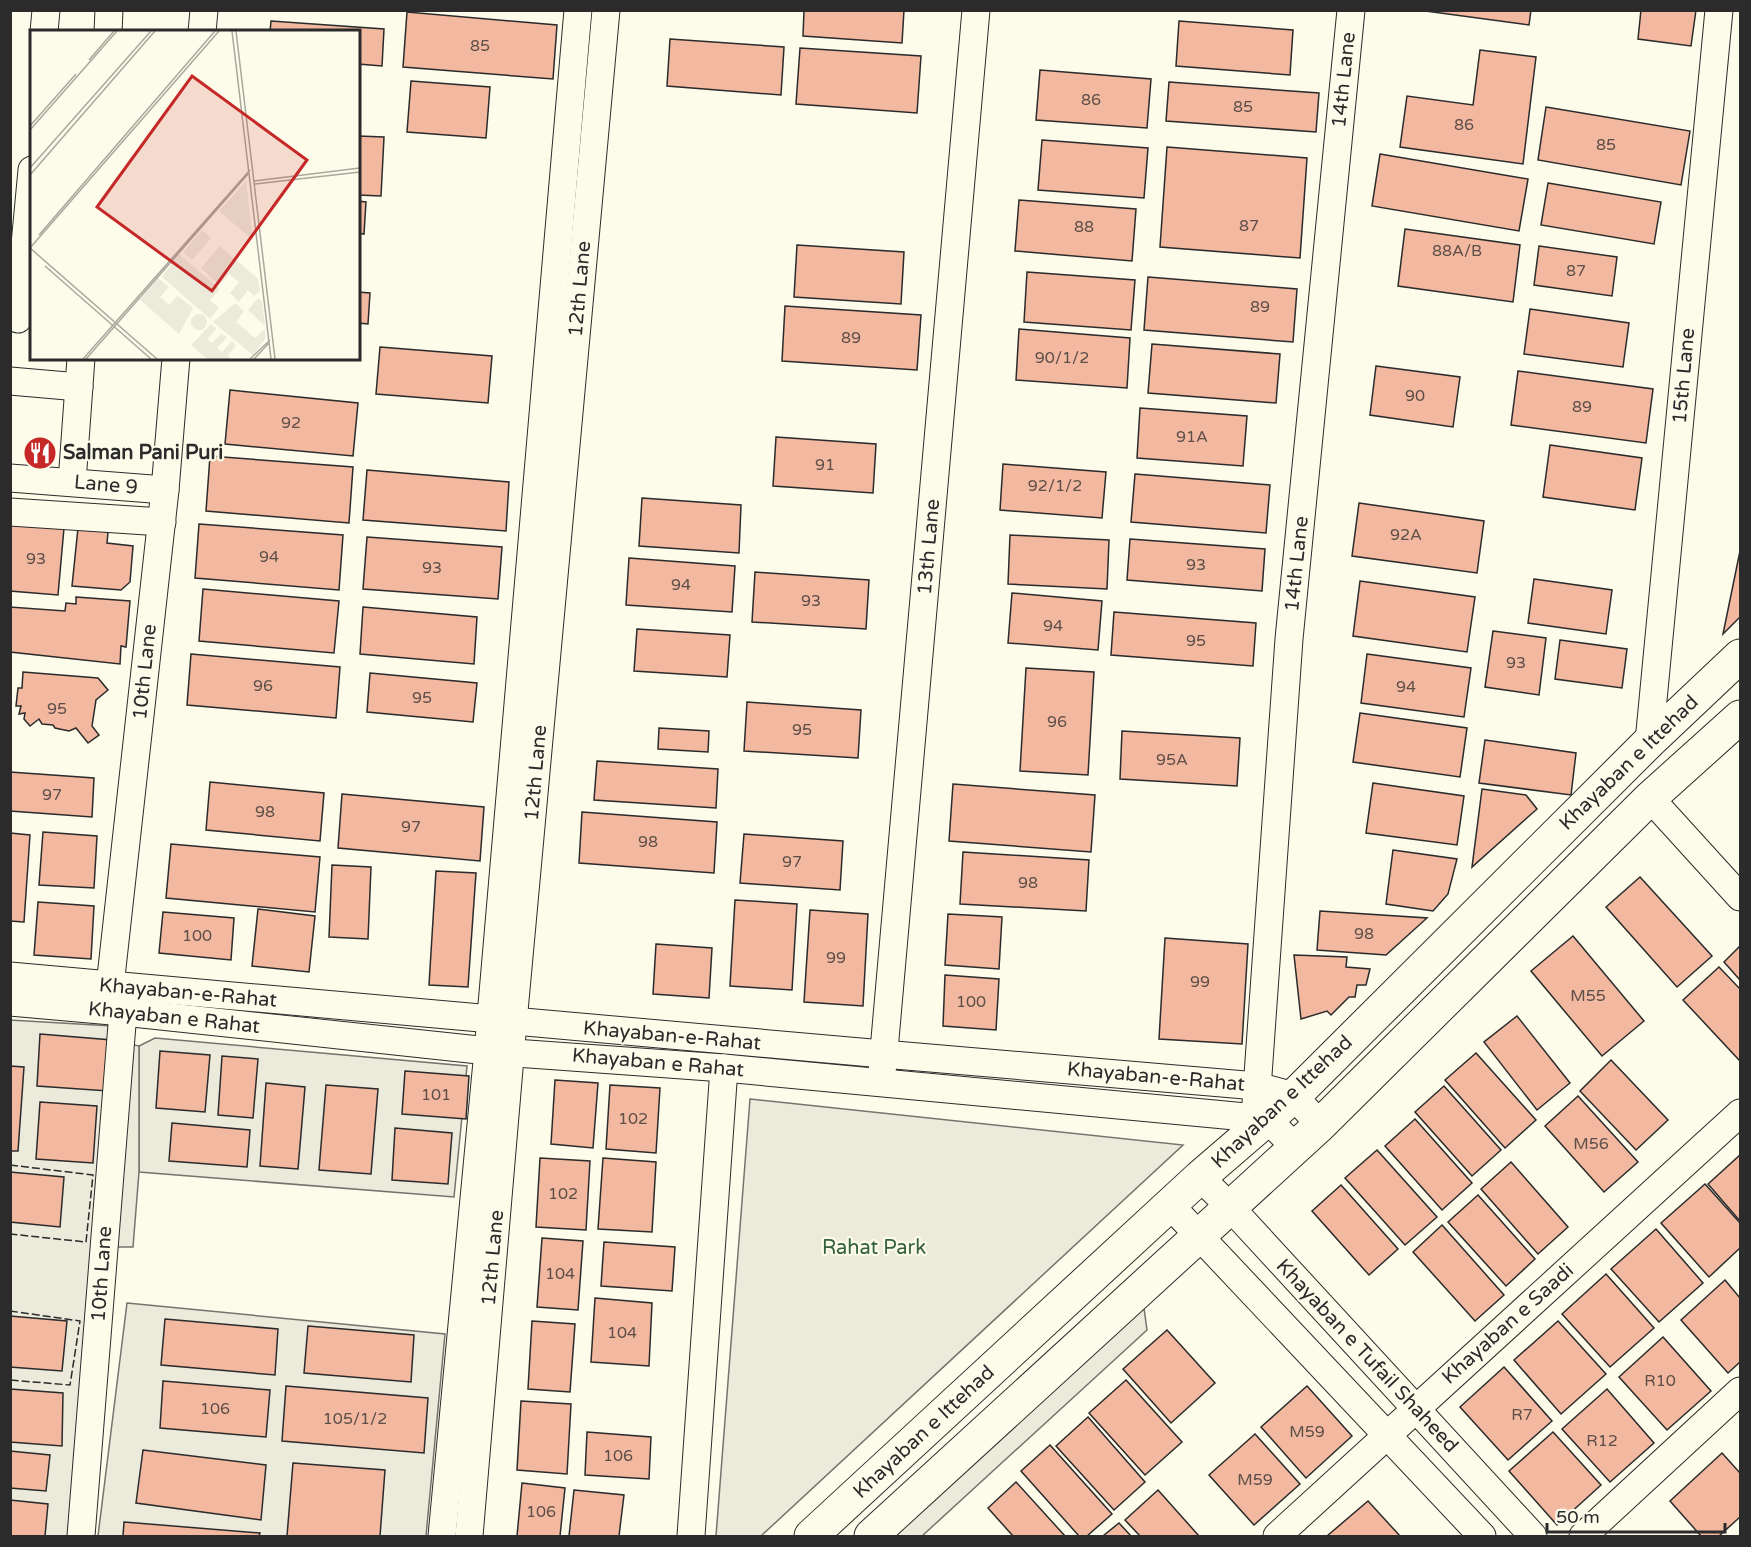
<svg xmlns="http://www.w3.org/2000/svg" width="1751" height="1547" font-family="'Varela Round',sans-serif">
<rect width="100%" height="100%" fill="#fdfbea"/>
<g fill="#ecebdb" stroke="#74746e" stroke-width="1.5">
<polygon points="10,1020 112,1026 68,1536 11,1536"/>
<polygon points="155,1038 467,1066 454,1197 139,1172 139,1046"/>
<polygon points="750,1099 1183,1145 761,1536 716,1536"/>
<polygon points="127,1303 445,1334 426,1536 98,1536"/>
</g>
<g fill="#eceadb" stroke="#74746e" stroke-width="1.5">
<polygon points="126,1043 139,1046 139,1172 133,1247 114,1247"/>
<polygon points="1143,1301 1147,1330 922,1536 887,1536"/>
</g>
<g fill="#f2b8a0" stroke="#2b2b2b" stroke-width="1.5">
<polygon points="804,10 904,10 902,43 803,36"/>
<polygon points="1418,10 1531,10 1529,25"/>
<polygon points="1641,10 1696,10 1691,46 1638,39"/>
<polygon points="407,12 557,25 553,79 403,67"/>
<polygon points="271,21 384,29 382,66 358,64 358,32 270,32"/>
<polygon points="1179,21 1293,30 1290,75 1176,66"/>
<polygon points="670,39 784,47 781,95 667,86"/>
<polygon points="800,48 921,56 917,113 796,104"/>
<polygon points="1480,50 1536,57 1523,164 1400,147 1407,96 1473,105"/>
<polygon points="1040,70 1151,79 1147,128 1036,120"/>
<polygon points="411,81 490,87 486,138 407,132"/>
<polygon points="1169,82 1319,93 1316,132 1166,121"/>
<polygon points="1546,107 1690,131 1681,185 1538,160"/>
<polygon points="358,136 384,137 381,196 358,195"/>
<polygon points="1042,140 1148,148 1144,198 1038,190"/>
<polygon points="1167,147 1307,158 1300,258 1160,247"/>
<polygon points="1380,154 1528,179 1519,231 1372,206"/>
<polygon points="1548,183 1661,202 1654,244 1541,225"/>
<polygon points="1019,200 1136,209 1132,261 1015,251"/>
<polygon points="358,201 366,202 364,234 358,233"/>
<polygon points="1405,229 1520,245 1513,302 1398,286"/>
<polygon points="797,245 904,252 901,304 794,297"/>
<polygon points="1539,246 1617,257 1612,296 1534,285"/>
<polygon points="1027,272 1135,280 1131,330 1024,322"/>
<polygon points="1148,277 1297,289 1293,342 1144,330"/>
<polygon points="358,292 370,293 368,324 358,323"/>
<polygon points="785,306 921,315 917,370 782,361"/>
<polygon points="1530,309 1629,323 1623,367 1524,354"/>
<polygon points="1019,329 1130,338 1127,388 1016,380"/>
<polygon points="1152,344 1280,354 1276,403 1148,393"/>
<polygon points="380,347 492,356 488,403 376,394"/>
<polygon points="1376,366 1460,377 1453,427 1370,415"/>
<polygon points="1518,371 1653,389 1646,443 1511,425"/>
<polygon points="230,390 358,403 353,456 225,444"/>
<polygon points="1140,408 1247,416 1243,466 1137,458"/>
<polygon points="776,437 876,444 873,493 773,486"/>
<polygon points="1550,445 1642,458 1635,510 1543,497"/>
<polygon points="210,456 353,467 349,523 206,511"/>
<polygon points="1003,464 1106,472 1102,518 1000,510"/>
<polygon points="367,470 509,482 506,531 363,520"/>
<polygon points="1135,474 1270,485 1266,533 1131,522"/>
<polygon points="642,498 741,505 739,553 639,546"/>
<polygon points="1359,503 1484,521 1477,573 1352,556"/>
<polygon points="10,523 64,528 58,595 10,591"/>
<polygon points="199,524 343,535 339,590 195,578"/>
<polygon points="78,528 108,532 107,543 133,546 130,582 121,590 72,586"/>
<polygon points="1010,535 1109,540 1107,589 1008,584"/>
<polygon points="367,537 502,547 498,599 363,589"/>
<polygon points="1130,539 1265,549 1262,591 1127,580"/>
<polygon points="1740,551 1740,617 1723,634"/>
<polygon points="629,558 735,566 732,612 626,605"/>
<polygon points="755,572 869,580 866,629 752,622"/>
<polygon points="1534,579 1612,590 1606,634 1528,623"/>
<polygon points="1360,581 1475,597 1467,652 1353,636"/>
<polygon points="203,589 339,601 334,653 199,641"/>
<polygon points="1012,593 1102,601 1098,650 1008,643"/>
<polygon points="76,597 130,601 126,647 121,646 120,664 10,652 10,607 65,611 66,603 76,604"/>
<polygon points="363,607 477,617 474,664 360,654"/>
<polygon points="1114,612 1256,623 1253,666 1111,655"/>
<polygon points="637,629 730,635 727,677 634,671"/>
<polygon points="1493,631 1546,638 1539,695 1485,687"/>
<polygon points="1560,640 1627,649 1622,688 1555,679"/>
<polygon points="191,654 340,667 336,718 187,705"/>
<polygon points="1367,654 1471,668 1464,717 1361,703"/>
<polygon points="1026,668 1094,672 1088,775 1020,771"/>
<polygon points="23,672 98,678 108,690 96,700 92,726 99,735 88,743 76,728 69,731 55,728 53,725 42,724 39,719 30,726 24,719 25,713 19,714 21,706 16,706 18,688 22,688"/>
<polygon points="370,673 477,683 473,722 367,712"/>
<polygon points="747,702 861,710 858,758 744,751"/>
<polygon points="1360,713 1467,728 1460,777 1353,762"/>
<polygon points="659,728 709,731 708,752 658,749"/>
<polygon points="1122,731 1240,738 1237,786 1120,779"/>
<polygon points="1485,740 1576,753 1571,795 1479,783"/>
<polygon points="597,761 718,769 716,808 594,800"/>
<polygon points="10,772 94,778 92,817 10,811"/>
<polygon points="210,782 324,793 320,841 206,830"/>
<polygon points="1373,783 1464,796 1457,845 1366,833"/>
<polygon points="953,784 1095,795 1091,852 949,841"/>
<polygon points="1482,789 1526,795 1537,809 1472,867"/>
<polygon points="342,794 484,807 480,861 338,848"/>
<polygon points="582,812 717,822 714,873 579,863"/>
<polygon points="43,832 97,836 94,888 39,885"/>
<polygon points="10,833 30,835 24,922 10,921"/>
<polygon points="744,834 843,841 840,890 740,883"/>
<polygon points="171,844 320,857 315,912 166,898"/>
<polygon points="1393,850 1457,859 1448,894 1433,911 1386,904"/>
<polygon points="963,852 1089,860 1086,911 960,904"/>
<polygon points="332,865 371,867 368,939 329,937"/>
<polygon points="436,871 476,873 468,987 429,985"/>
<polygon points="1640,877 1712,956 1677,987 1606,907"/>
<polygon points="735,900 797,904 792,990 730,986"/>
<polygon points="38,902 94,906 91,959 34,955"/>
<polygon points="258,909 315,916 309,972 252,966"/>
<polygon points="810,910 868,914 863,1006 804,1002"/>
<polygon points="1320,911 1427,918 1386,955 1317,950"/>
<polygon points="163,912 234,918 231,960 159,953"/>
<polygon points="948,914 1002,917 999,969 945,965"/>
<polygon points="1573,936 1644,1021 1602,1056 1531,971"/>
<polygon points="1165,938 1248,944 1242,1044 1159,1039"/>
<polygon points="656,944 712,948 709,998 653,994"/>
<polygon points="1740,946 1740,980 1724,962"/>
<polygon points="1294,955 1347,957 1346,967 1370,969 1366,985 1357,985 1355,997 1349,997 1331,1015 1327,1011 1301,1019"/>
<polygon points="1719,967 1740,989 1740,1061 1683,1000"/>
<polygon points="945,975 999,979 996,1030 943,1026"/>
<polygon points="1517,1016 1570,1083 1537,1110 1484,1042"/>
<polygon points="40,1034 112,1040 108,1091 37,1086"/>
<polygon points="160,1051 210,1055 205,1112 156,1108"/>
<polygon points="1476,1053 1536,1120 1505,1148 1445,1080"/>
<polygon points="222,1056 258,1059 253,1118 218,1115"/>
<polygon points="1611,1060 1668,1120 1636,1150 1580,1091"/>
<polygon points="10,1066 24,1067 18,1151 10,1151"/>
<polygon points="405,1071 469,1076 466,1119 402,1114"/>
<polygon points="555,1080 598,1083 593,1148 551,1144"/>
<polygon points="266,1083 305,1087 298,1169 260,1166"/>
<polygon points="326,1085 378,1089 371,1174 319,1170"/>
<polygon points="610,1085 660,1088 656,1153 606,1149"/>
<polygon points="1444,1086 1501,1150 1472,1176 1415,1112"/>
<polygon points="1578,1096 1638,1162 1604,1192 1545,1126"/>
<polygon points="40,1102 97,1106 93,1163 36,1159"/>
<polygon points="1415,1119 1472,1183 1442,1210 1385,1146"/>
<polygon points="172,1123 250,1130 247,1167 169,1161"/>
<polygon points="395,1128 452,1133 448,1184 392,1180"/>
<polygon points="1377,1150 1437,1217 1405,1245 1345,1178"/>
<polygon points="1740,1155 1740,1221 1708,1184"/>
<polygon points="540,1158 590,1161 586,1230 536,1227"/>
<polygon points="603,1158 656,1162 652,1232 598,1229"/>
<polygon points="1511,1162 1568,1227 1538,1254 1481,1189"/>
<polygon points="10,1172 64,1177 60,1227 10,1222"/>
<polygon points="1705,1184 1740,1223 1740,1248 1709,1277 1661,1223"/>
<polygon points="1341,1185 1398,1249 1369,1275 1312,1211"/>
<polygon points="1478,1195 1535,1259 1506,1286 1448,1222"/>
<polygon points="1442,1225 1504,1295 1475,1321 1413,1252"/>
<polygon points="1656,1229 1703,1283 1659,1322 1611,1269"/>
<polygon points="542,1238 583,1241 578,1310 537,1307"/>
<polygon points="604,1242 675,1247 672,1291 601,1286"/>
<polygon points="1606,1274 1654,1328 1610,1367 1562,1314"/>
<polygon points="1725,1280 1740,1298 1740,1362 1728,1373 1681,1320"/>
<polygon points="595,1298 652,1303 649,1366 591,1362"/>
<polygon points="10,1316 67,1321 62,1371 10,1367"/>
<polygon points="165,1319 278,1329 275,1375 161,1365"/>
<polygon points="532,1321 575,1324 570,1392 528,1389"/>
<polygon points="1558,1321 1606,1374 1561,1414 1514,1360"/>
<polygon points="308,1326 414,1335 411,1382 304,1373"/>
<polygon points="1167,1330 1215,1383 1171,1423 1123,1369"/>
<polygon points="1663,1337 1711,1391 1667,1430 1619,1377"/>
<polygon points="1504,1367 1552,1421 1508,1460 1460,1407"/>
<polygon points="1126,1380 1182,1442 1145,1475 1089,1413"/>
<polygon points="163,1381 270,1390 266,1437 160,1428"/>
<polygon points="286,1386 428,1398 424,1453 282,1441"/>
<polygon points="1307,1386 1352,1436 1306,1478 1261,1427"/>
<polygon points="10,1389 63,1393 62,1446 10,1442"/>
<polygon points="1607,1389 1654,1443 1610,1482 1562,1429"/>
<polygon points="521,1401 571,1404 567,1474 517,1470"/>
<polygon points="1088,1417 1145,1482 1114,1510 1056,1446"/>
<polygon points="587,1432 651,1437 649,1479 585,1475"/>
<polygon points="1553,1432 1601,1485 1557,1525 1509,1471"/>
<polygon points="1255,1434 1300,1484 1254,1525 1209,1475"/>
<polygon points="1050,1445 1112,1514 1087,1536 1079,1536 1021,1471"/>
<polygon points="143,1450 266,1465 261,1520 136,1503"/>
<polygon points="10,1451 50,1455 46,1491 10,1488"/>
<polygon points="1722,1453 1740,1473 1740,1517 1719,1536 1701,1536 1670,1501"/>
<polygon points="293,1463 385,1470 380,1536 287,1536"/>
<polygon points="1016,1482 1065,1536 1013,1536 988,1508"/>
<polygon points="522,1483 565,1488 560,1536 517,1536"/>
<polygon points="574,1490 624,1495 619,1536 569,1536"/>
<polygon points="1158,1490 1199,1536 1140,1536 1125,1520"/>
<polygon points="10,1500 48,1504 45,1536 10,1536"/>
<polygon points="1368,1501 1400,1536 1327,1536"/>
<polygon points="124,1522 260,1533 259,1536 123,1536"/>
<polygon points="1119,1523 1131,1536 1103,1536"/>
</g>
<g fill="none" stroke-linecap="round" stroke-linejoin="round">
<g stroke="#2b2b2b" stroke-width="29">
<g id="minor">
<polyline points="44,32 46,10"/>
<polyline points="108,32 109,10"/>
<polyline points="202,32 204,10"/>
<polyline points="18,319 32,170"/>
<polyline points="10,381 79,387"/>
<polyline points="10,478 165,490"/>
<polyline points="72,482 81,358"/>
<polyline points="10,512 162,522"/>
<polyline points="1649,742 1719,10"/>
<polyline points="1650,798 1740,897"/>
<polyline points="10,976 883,1054 1257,1086 1294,1096 1320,1125"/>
<polyline points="110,986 165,490 176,358"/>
<polyline points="10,1002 123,1012 488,1051 724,1068 1267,1119 1294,1146"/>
<polyline points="882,1073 976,10"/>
<polyline points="1256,1103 1289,639 1351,10"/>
<polyline points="1200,1177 1231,1208 1533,1536"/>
<polyline points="1170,1205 1482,1536"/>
<polyline points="81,1536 123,1012"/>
<polyline points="442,1536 488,1051 578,10"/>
<polyline points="469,1536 513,1022 606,10"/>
<polyline points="691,1536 724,1068"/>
<polyline points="1277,1536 1740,1113"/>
<polyline points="1583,1536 1740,1391"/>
</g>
</g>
<g stroke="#2b2b2b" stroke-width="35">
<g id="major">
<polyline points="811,1536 1200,1177 1294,1096 1649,742 1740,656"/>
<polyline points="871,1536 1320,1125 1650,798 1740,717"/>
</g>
</g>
<use href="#minor" stroke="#fdfbea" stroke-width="27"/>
<use href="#major" stroke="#fdfbea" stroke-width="33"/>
<g stroke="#2b2b2b" stroke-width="1.5" stroke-dasharray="8 3" stroke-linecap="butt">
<polyline points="10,1165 93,1175 86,1242 10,1234"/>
<polyline points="10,1311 80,1321 70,1385 10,1380"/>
</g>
</g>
<defs>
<g id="restaurant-disc" transform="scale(1.725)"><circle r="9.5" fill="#c62828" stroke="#fdfbea"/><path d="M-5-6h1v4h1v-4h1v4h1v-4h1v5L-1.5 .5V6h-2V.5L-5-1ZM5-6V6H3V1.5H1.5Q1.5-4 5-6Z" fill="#fff"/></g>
</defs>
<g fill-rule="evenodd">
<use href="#restaurant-disc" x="40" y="453"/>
</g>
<g text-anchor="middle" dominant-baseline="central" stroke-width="4.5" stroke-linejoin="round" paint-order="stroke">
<g font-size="16" fill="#5d4e48">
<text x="480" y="46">85</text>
<text x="1091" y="100">86</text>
<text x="1243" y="107">85</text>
<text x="1464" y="125">86</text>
<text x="1606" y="145">85</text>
<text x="1249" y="226">87</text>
<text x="1084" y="227">88</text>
<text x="1457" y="251">88A/B</text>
<text x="1576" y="271">87</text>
<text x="1260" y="307">89</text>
<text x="851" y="338">89</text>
<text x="1062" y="358">90/1/2</text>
<text x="1415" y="396">90</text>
<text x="1582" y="407">89</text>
<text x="291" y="423">92</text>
<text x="1192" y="437">91A</text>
<text x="825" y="465">91</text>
<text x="1055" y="486">92/1/2</text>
<text x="1406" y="535">92A</text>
<text x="269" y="557">94</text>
<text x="36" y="559">93</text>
<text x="1196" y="565">93</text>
<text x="432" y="568">93</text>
<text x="681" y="585">94</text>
<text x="811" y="601">93</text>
<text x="1053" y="626">94</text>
<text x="1196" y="641">95</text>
<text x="1516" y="663">93</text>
<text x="263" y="686">96</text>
<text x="1406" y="687">94</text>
<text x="422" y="698">95</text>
<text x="57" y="709">95</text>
<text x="1057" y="722">96</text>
<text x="802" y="730">95</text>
<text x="1172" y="760">95A</text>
<text x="52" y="795">97</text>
<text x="265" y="812">98</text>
<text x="411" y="827">97</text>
<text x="648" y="842">98</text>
<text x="792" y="862">97</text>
<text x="1028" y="883">98</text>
<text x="1364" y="934">98</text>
<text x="197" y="936">100</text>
<text x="836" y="958">99</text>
<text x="1200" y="982">99</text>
<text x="1588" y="996">M55</text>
<text x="971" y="1002">100</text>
<text x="436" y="1095">101</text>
<text x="633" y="1119">102</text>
<text x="1591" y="1144">M56</text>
<text x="563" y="1194">102</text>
<text x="560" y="1274">104</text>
<text x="622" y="1333">104</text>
<text x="1660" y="1381">R10</text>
<text x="215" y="1409">106</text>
<text x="1522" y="1415">R7</text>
<text x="355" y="1419">105/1/2</text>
<text x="1307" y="1432">M59</text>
<text x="1602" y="1441">R12</text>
<text x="618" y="1456">106</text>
<text x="1255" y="1480">M59</text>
<text x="541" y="1512">106</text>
</g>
<g font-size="20" fill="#2b2b2b" stroke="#fdfbea">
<text transform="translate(1344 80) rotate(-84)">14th Lane</text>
<text transform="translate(580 289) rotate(-85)">12th Lane</text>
<text transform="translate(1684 376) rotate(-85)">15th Lane</text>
<text transform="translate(106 485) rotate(5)">Lane 9</text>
<text transform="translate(929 547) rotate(-85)">13th Lane</text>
<text transform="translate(1297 564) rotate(-84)">14th Lane</text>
<text transform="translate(145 672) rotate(-84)">10th Lane</text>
<text transform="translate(1629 763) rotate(-44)">Khayaban e Ittehad</text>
<text transform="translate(536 773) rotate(-85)">12th Lane</text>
<text transform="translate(188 993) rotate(5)">Khayaban-e-Rahat</text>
<text transform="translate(174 1018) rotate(6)">Khayaban e Rahat</text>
<text transform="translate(672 1036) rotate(5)">Khayaban-e-Rahat</text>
<text transform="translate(658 1063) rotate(5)">Khayaban e Rahat</text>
<text transform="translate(1156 1077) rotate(5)">Khayaban-e-Rahat</text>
<text transform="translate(1282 1102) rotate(-43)">Khayaban e Ittehad</text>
<text transform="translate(493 1258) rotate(-85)">12th Lane</text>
<text transform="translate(102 1274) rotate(-86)">10th Lane</text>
<text transform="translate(1508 1324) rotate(-42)">Khayaban e Saadi</text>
<text transform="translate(1367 1356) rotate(47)">Khayaban e Tufail Shaheed</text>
<text transform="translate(924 1432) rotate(-43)">Khayaban e Ittehad</text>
</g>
<g font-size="20" font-weight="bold" fill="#2b2b2b" stroke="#fdfbea" text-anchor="start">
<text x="63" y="453">Salman Pani Puri</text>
</g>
<g font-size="20" fill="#34623c" stroke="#fdfbea">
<text x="874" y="1248">Rahat Park</text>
</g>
</g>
<g transform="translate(30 30)">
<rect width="330" height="330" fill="#fdfbea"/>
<path d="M 216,151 L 223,210 L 189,181 ZM 172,200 L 181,208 L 162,230 L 153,222 ZM 190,216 L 228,249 L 230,261 L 224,266 L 218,260 L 209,272 L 200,263 L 209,252 L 199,244 L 189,255 L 171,238 ZM 149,224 L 190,259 L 180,270 L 189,278 L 180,289 L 132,247 ZM 128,248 L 139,257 L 130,267 L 139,275 L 148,266 L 163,278 L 149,304 L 110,270 ZM 228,268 L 232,271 L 235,296 L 218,280 ZM 205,273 L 214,281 L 206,292 L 225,308 L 235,299 L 235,309 L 223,325 L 183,292 ZM161 292a8 8 0 1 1 16 0a8 8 0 1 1-16 0ZM 181,294 L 186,299 L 177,309 L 182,313 L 191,304 L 197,307 L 187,318 L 192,322 L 202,311 L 206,316 L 198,325 L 201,329 L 177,329 L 161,315 Z" fill="#ecebdb"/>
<path fill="none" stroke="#a9a89e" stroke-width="1.5" d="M 202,1 L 241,329M 206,1 L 245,329M 59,30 L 84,1M 0,96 L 46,44M 0,100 L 87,1M 0,138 L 121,1M 0,145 L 125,1M 224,151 L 330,138M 225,154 L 330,142M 9,205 L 185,1M 0,218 L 189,1M 0,218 L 127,329M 15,236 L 121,329M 53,329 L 220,140M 56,329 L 218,144M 220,329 L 240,310M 224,329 L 239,313"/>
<path fill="#c62828" fill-opacity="0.15" stroke="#c62828" stroke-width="3" d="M 162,46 L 277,130 L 182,261 L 67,177 Z"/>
<rect width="330" height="330" fill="none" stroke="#2b2b2b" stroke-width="3"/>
</g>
<rect width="1751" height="1547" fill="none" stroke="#2b2b2b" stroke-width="24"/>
<path d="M1547 1523v9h178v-9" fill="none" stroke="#2b2b2b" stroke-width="3"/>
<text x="1556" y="1523" font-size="18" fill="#2b2b2b" stroke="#fdfbea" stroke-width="4.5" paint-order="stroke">50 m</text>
</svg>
